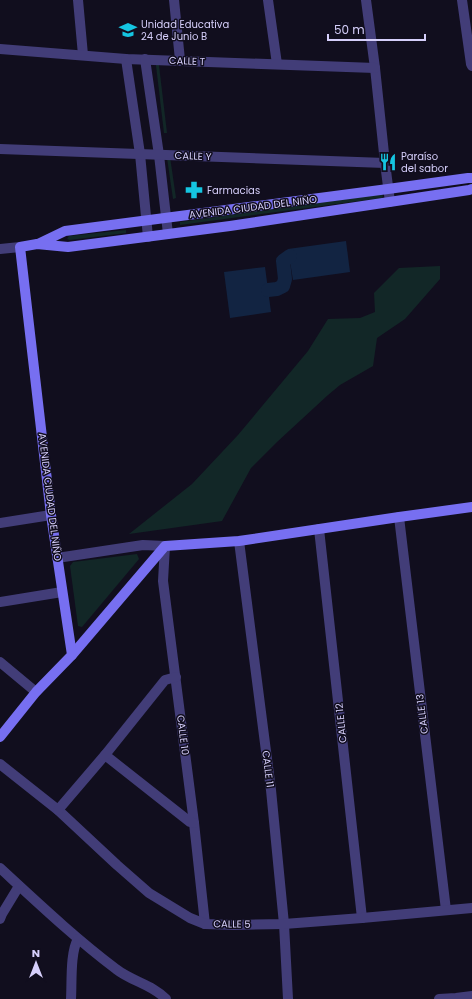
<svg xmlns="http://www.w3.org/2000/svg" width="472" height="999" font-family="Poppins,sans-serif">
<rect width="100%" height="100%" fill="#110e1e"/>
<g fill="#122727">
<polygon points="155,57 158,57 167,133 164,133"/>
<polygon points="169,150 176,198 173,199 166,151"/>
<polygon points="382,194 383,196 382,198 180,225 180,222"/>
<polygon points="126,230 126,233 70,240 67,239 69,236"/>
<polygon points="440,266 440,279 405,319 377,338 373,366 340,385 328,395 277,442 251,468 222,521 129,534 192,484 238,435 308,351 328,319 360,318 375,312 374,293 399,268"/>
<polygon points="137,554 139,559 82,627 78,626 70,566 73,562"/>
</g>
<g fill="#122442">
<polygon points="346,241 350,272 293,280 288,249"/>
<polygon points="265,267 271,312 230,318 224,272"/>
</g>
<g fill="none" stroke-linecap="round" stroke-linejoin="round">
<polyline stroke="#122442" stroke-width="14" points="268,290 277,289 283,286 285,279 283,261 290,256"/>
<g stroke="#423d78" stroke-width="10">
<polyline points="78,0 83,55"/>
<polyline points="174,0 180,60"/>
<polyline points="268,0 277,64"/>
<polyline points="366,0 375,68 385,163 390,202"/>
<polyline points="462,0 471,64 472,66"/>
<polyline points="0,49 126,59 375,68"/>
<polyline points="126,59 140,154 148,237"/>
<polyline points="145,59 159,155 168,234"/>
<polyline points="0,149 385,163"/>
<polyline points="399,517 446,910"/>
<polyline points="0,523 51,515"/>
<polyline points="319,529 362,918"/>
<polyline points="239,541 271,790 284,924 288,999"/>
<polyline points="165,546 163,581 194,823 205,924"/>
<polyline points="0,602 62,592"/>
<polyline points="0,662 36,692"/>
<polyline points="105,755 190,822 194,823"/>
<polyline points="0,764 58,810 117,865 149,893 190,918 205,924 234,925 284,924 362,918 472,908"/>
<polyline points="58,810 105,755 165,680 176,677"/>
<path d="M 0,868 C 38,903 75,938 116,969 C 131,981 153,985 166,999"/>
<polyline points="0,919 2,914 19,886"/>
<path d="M 71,999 C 72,983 70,952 78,939"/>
<polyline points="439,999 456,998 472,996"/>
</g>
<g stroke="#423d78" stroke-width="10">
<polyline points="0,249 20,247"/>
<polyline points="57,558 143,545 165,546"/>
</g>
<g stroke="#776ff1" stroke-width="10">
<polyline points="38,244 65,231 388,189 468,178 472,178"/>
<polyline points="72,655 165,546 239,541 399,517 472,507"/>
<polyline points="0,737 36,692 72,655 51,515 20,247 37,244 68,247 230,226 469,190 472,189"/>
</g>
</g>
<defs>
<g id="school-bare" transform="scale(1.38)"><path d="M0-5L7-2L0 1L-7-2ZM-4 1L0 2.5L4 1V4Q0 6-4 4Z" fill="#15c5e1" stroke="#110e1e" stroke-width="2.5" paint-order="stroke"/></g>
<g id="restaurant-bare" transform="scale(1.38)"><path d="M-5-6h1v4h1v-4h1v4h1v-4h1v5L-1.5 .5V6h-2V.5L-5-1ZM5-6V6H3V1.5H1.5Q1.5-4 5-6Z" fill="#15c5e1" stroke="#110e1e" stroke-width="2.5" paint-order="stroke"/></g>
<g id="pharmacy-bare" transform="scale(1.38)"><path d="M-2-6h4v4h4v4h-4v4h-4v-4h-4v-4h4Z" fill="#15c5e1" stroke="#110e1e" stroke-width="2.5" paint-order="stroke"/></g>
</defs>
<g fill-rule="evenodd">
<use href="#school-bare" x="128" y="30"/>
<use href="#restaurant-bare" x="388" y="162"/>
<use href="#pharmacy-bare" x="194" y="190"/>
</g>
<g text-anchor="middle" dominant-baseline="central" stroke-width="3" stroke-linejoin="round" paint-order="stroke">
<g font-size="10" fill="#d6cffb" stroke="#110e1e" text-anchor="start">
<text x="141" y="24">Unidad Educativa<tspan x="141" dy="12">24 de Junio B</tspan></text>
<text x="401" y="156">Paraíso<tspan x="401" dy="12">del sabor</tspan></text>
<text x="207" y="190">Farmacias</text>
</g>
<g font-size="10" fill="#d6cffb" stroke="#110e1e">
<text transform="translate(187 61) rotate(2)">CALLE T</text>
<text transform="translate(193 156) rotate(2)">CALLE Y</text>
<text transform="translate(253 207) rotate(-7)">AVENIDA CIUDAD DEL NIÑO</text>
<text transform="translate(50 497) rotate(83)">AVENIDA CIUDAD DEL NIÑO</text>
<text transform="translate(422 714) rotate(-97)">CALLE 13</text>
<text transform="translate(341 723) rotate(-96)">CALLE 12</text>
<text transform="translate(183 735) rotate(83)">CALLE 10</text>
<text transform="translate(268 769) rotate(83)">CALLE 11</text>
<text transform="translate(232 924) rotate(1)">CALLE 5</text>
</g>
</g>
<g transform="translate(36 963)" stroke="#110e1e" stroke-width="3" paint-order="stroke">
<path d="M0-3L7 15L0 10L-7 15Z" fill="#d6cffb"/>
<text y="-6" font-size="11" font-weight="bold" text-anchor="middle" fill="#d6cffb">N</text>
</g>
<path d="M328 34v6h97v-6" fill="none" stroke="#d6cffb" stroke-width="2"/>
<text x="334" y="34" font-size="12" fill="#d6cffb" stroke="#110e1e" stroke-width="3" paint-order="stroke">50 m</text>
</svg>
